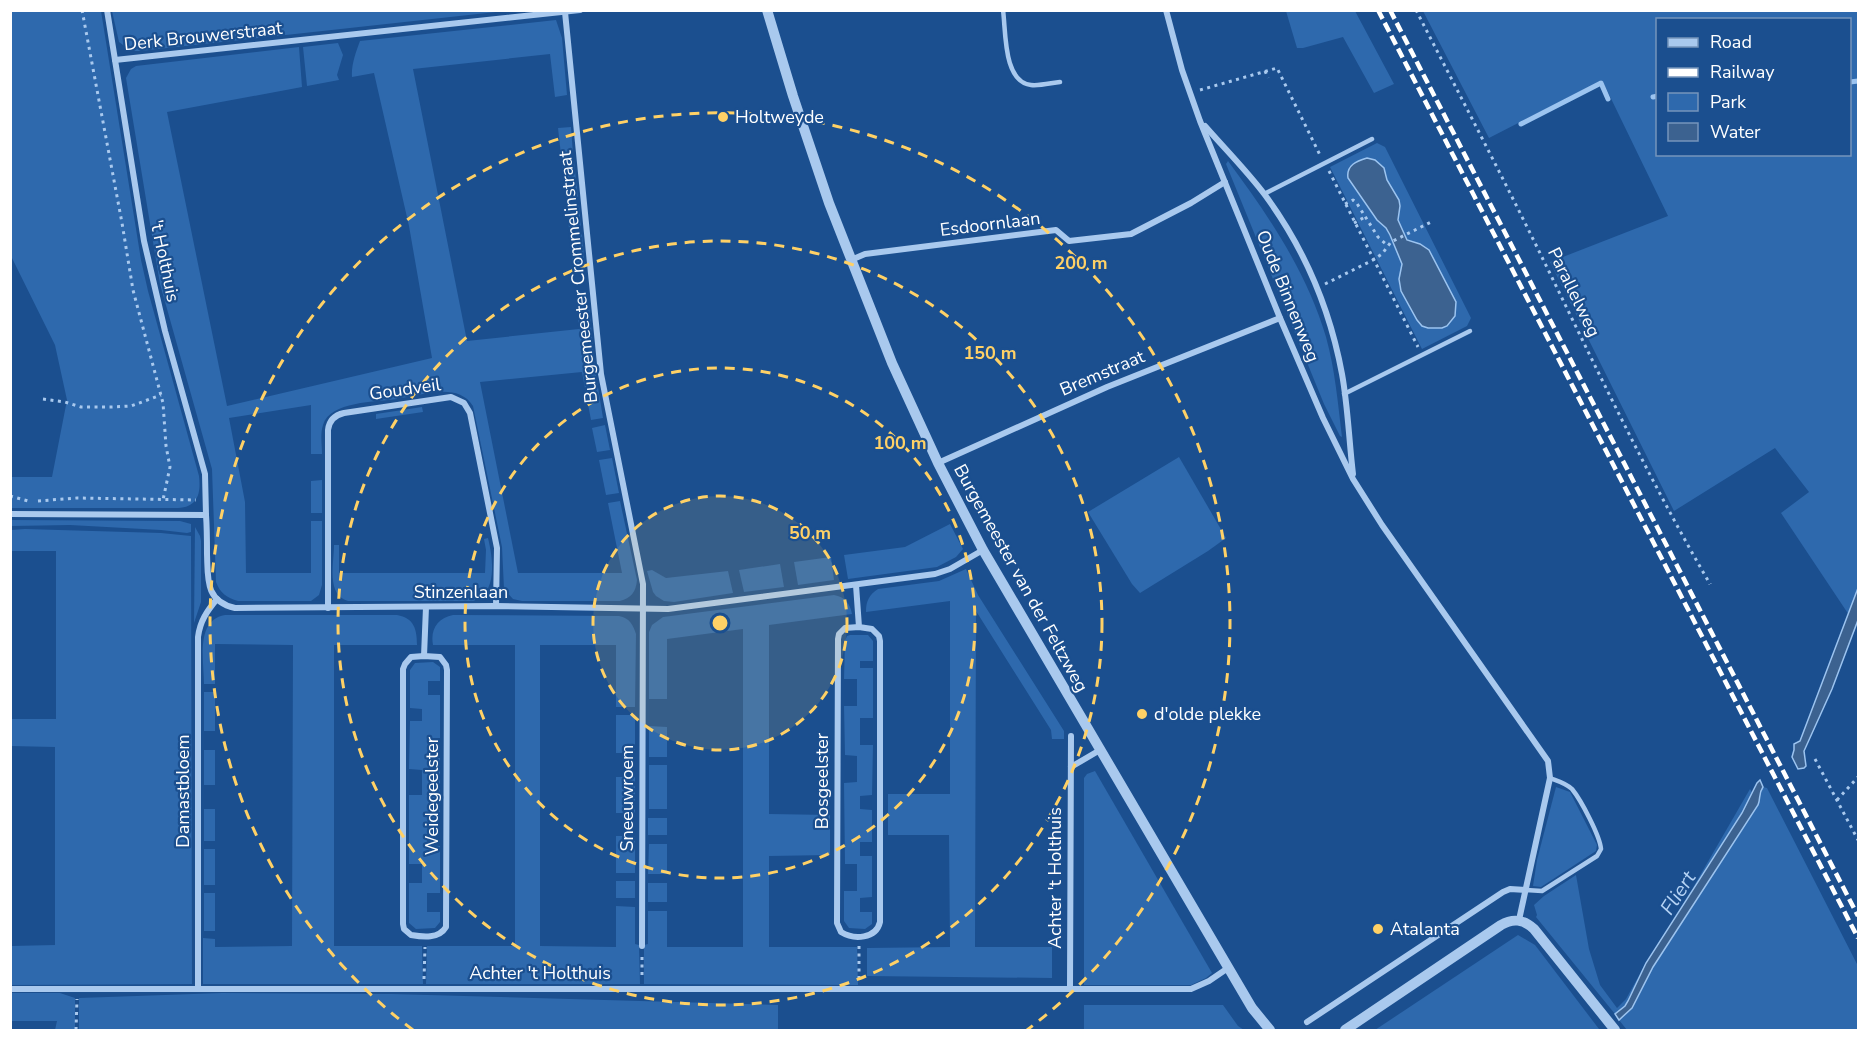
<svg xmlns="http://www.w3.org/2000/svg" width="1869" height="1041" font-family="'Nunito Sans',sans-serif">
<rect width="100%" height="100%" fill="#1b4f8f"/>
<g fill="#2e69ad" fill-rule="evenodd">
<path d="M 11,10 L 101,11 L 141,260 L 148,291 L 199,476 C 201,493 198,507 178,508 L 11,508 L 11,477 L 52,477 L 67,400 L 55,345 L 11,256 Z"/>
<polygon points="112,11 112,10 505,11 140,51 131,51 119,42"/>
<polygon points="1286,11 1355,11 1394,84 1374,93 1343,37 1303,48 1297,48"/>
<path d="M 1423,11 L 1858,11 L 1858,588 L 1849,615 L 1781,513 L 1809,492 L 1775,448 L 1674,511 L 1550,262 L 1668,216 L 1602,80 L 1489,138 ZM 1658,20 L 1850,20 L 1850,154 L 1658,154 Z"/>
<path d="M 556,20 L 562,38 L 567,95 L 555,97 L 550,54 L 413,69 L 467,341 L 579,329 L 577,306 L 589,304 L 595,369 L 603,418 L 591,420 L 582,372 L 480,382 L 518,573 L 622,573 L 608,503 L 620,501 L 637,580 C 636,592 631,598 620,601 L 522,601 L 513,599 L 504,589 L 502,547 L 473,406 C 458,382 424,395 401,398 L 398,390 L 394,391 L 397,399 C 376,402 330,401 323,425 C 320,434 322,445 322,454 L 311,454 L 311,405 L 229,418 L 245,502 L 246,573 L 311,573 L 311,521 L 322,521 L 322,585 L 319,595 L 311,601 L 238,601 C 227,598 220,593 216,582 L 212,469 L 160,284 L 126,78 L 131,69 L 136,66 L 299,47 L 302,87 L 167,112 L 227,406 L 432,358 L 409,226 L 374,73 L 352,77 C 351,65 356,52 360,41 Z"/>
<polygon points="338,43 343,55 337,75 339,80 307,86 303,47"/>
<polygon points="571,127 573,154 561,155 558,128"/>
<path d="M 1377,143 L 1385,147 L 1471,318 L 1467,326 L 1422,349 L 1330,167 ZM 1350,166 L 1386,173 L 1387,180 L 1399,200 L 1398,220 L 1407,240 L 1420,244 L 1401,291 L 1399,285 L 1402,265 L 1401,258 L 1386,228 L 1377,220 L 1348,178 L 1348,170 Z"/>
<path d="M 1228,161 C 1268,215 1307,272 1326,337 C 1335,369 1338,404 1342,437 L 1340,436 L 1324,404 L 1226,164 Z"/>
<polygon points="574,162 578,197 566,198 562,163"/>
<polygon points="579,205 581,227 569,228 566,206"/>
<polygon points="582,234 585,269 573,270 570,235"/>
<polygon points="422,407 423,412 376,419 376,414"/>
<polygon points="605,425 610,450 597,452 592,428"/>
<polygon points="1179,457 1226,538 1208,551 1140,593 1132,584 1088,512"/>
<polygon points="612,458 619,493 606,495 599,460"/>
<polygon points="322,480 322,513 311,513 311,481"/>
<polygon points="11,520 180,521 191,524 191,532 187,533 161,530 70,525 11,526"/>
<polygon points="950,524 963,549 956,557 937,567 848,579 844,555 905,547"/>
<polygon points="195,527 200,536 201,541 201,602 194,623"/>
<polygon points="25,529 161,533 191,536 192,984 11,985 11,946 55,945 55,747 11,746 11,719 56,719 56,551 11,551 11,530"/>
<path d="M 488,538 C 493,558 498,594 473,601 L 348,601 C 326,595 334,563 334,545 L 339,545 L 339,573 L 485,573 L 486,550 L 484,539 Z"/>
<polygon points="831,557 834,580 798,585 794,562"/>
<polygon points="780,564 784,587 744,592 739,570"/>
<path d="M 966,569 L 978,595 L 1064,731 L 1064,739 L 1052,739 L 1051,730 L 976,611 L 975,947 L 1052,947 L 1052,978 L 867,976 L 867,948 L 950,947 L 949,835 L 888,835 L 888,794 L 950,794 L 950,601 L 866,612 C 866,601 869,595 878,589 L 939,581 Z"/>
<polygon points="652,570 666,578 728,571 733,593 674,602 664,601 656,596 653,592 647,571"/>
<path d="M 834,595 C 845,597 850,603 852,614 L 769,625 L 769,814 L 830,815 L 830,855 L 769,856 L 769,947 L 857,947 L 858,985 L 644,984 L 644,945 L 648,944 L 648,911 L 667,911 L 667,947 L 743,947 L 743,629 L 667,639 L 667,699 L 649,699 L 649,632 L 652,625 L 663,617 Z"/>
<path d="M 225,615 L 397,615 C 414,618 417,629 417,645 L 334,645 L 334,946 L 422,946 L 423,984 L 203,984 L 203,938 L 215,939 L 215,947 L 292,946 L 293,645 L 215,644 L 215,684 L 204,684 C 204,661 195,620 225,615 Z"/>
<path d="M 453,615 L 619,616 C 630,618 633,625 636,634 L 635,707 L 616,707 L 616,645 L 540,645 L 540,946 L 616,947 L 616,906 L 635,907 L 635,944 L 639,945 L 640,984 L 426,984 L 427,946 L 515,946 L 515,645 L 433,645 C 430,629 438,618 453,615 Z"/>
<polygon points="850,635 868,635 873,641 873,661 860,661 860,668 873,668 873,718 860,718 860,745 873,745 872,795 860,796 860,809 872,810 872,842 860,842 860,856 872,856 872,897 860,898 860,912 872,912 872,924 865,929 849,928 844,921 844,891 857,891 857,864 845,864 844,783 857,782 857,756 845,755 844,706 857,706 857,679 844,679 845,641 847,636"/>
<polygon points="433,662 440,667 440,681 428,681 428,695 440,695 440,738 428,738 428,758 440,758 440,819 428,819 427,845 440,846 440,893 427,893 427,912 440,912 440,922 435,928 416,929 409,923 409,883 422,883 422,864 409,864 409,795 422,795 422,770 409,769 410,721 422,721 422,709 410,708 410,670 415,663"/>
<rect x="204" y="692" width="11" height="39"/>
<rect x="616" y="715" width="19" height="38"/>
<polygon points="649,726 667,727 667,757 649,757"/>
<rect x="204" y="750" width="11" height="35"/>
<rect x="649" y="765" width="18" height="44"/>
<polygon points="1095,771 1212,973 1206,978 1191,985 1084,985 1084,778 1087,774"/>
<rect x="616" y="777" width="19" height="36"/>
<polygon points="1556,787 1570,792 1594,839 1597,845 1596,851 1541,887 1533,886 1537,860"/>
<polygon points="1763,787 1767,788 1858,966 1858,1030 1627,1030 1619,1020 1632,1008 1653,967 1758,805 1760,792"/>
<polygon points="1750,789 1753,794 1742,813 1691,891"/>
<rect x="204" y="809" width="11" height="32"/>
<rect x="648" y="818" width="19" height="17"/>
<rect x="616" y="836" width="19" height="37"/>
<polygon points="649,844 667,844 667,874 648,874"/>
<rect x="204" y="849" width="11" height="36"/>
<polygon points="1576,875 1589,949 1600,985 1617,1008 1626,999 1646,963 1628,1001 1625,1006 1615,1014 1536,917 1537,915 1534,905 1544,896"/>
<rect x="616" y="881" width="19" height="17"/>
<rect x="648" y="883" width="19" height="19"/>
<rect x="204" y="893" width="11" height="38"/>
<polygon points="1518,935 1535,945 1599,1029 1597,1030 1375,1030"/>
<polygon points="10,993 60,993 75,998 75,1030 55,1030 57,1021 11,1021"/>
<polygon points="222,993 392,994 778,1005 778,1030 79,1030 79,998"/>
<polygon points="1084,1005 1223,1005 1238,1026 1244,1030 1084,1030"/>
</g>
<g fill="#3c6290" stroke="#9cc4f0" stroke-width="1.5">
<path d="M 1367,158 L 1375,160 L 1384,168 L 1387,180 L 1399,200 L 1400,206 L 1398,220 L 1407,240 L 1420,244 L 1429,250 L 1456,302 L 1455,316 L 1447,326 L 1442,328 L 1428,328 L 1422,326 L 1417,320 L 1401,291 L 1399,279 L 1402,264 L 1390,235 L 1386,228 L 1377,220 L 1348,178 C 1346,165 1357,161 1367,158 Z"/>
<polygon points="1858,588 1858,620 1832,689 1804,751 1806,766 1804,768 1798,769 1792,757 1794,750 1794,744 1800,741"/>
<path d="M 1760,780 L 1763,787 C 1758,794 1761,798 1758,805 L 1653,967 L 1632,1008 L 1619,1020 L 1615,1014 L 1625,1006 L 1628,1001 L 1646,963 L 1742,813 L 1757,783 Z"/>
</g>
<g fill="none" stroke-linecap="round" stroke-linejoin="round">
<g stroke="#9cc4f0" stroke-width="5">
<polyline points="1850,82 1858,81"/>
<polyline points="1653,97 1658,96"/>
<polyline points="1521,124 1601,83 1608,99"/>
</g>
<g stroke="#a9c9ee" stroke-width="3" stroke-dasharray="3 4.5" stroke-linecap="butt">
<polyline points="82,10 122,223 133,290 163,403 166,446 170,467 163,500"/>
<path d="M 1416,10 C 1456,88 1497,166 1536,245 C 1592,359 1646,474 1710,584"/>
<polyline points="1265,71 1268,78"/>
<polyline points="1200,90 1277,68 1320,155"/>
<polyline points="1329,171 1418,347"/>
<polyline points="1345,204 1353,200 1356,202 1378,237 1387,245"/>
<polyline points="1354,223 1365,217"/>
<polyline points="1325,284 1373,260 1382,254 1391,242 1431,222"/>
<polyline points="43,399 65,402 81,407 110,407 131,406 161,395"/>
<polyline points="10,496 28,501"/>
<polyline points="38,501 77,498 196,500"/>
<polyline points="1815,759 1858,840"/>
<polyline points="1837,800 1858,777"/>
<polyline points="859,946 859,979"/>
<polyline points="642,957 642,978"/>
<polyline points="424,979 425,947"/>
<polyline points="76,1030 77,999"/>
</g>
<g stroke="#a9c9ee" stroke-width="4.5">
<path d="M 1003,10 C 1006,31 1003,82 1031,85 C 1040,86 1051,83 1060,82"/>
<polyline points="1264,194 1372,139"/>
<polyline points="1344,394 1470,331"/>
<path d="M 1526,890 L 1542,891 L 1597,856 L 1601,849 C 1600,836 1581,800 1572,789 C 1566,783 1558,781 1550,778"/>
</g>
<g stroke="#a9c9ee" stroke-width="6">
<polyline points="107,10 144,241 165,331 205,474 206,515"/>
<polyline points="1166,10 1182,70 1200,121 1280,318 1323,418 1353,479 1382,525 1548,761 1550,778 1519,920"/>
<polyline points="565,12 601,374 643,584 642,946"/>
<polyline points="115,60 580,10"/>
<path d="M 1205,126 C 1225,149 1247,171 1265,195 C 1304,248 1330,309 1342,374 C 1348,407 1349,441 1353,474"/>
<polyline points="851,260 865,254 1056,230 1069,241 1131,234 1191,203 1225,182"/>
<polyline points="938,463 1107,387 1280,318"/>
<path d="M 10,514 L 206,515 C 207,528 207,541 207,554 C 208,579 205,601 235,608 L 496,606 L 668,609 L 935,574 L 950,569 L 983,550"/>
<path d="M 856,585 L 859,627 L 845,628 L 839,634 L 838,639 L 837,923 L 841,932 C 854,940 876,939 880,922 L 880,641 L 879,636 L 872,629 L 859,627"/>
<path d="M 328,608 L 328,430 C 329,421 335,415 344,413 L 451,397 L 464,403 L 470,413 L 497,548 L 496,606"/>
<path d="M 424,656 L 440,657 L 446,665 L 447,670 L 446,927 C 439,939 423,937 411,935 L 404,929 L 403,924 L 403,669 L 405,664 L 411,657 L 424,656 L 426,607"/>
<polyline points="1071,767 1100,750"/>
<path d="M 198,988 L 198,637 C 200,621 207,611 217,599"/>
<polyline points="1070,988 1071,736"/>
<polyline points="10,989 1191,989 1209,981 1228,968"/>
<polyline points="1307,1022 1503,892 1510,889 1526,890"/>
</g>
<g stroke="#a9c9ee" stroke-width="10">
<polyline points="767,10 793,96 829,203 892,363 938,463 983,550 1252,1008 1270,1030"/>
<path d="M 1345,1030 L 1501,925 C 1513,918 1523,919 1534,929 L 1615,1030"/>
</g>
<g stroke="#fff" stroke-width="4.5" stroke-dasharray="10 4.5" stroke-linecap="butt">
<polyline points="1378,10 1858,938"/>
<polyline points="1390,10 1858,916"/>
</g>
</g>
<circle cx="720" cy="623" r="127" fill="#ffd166" fill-opacity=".12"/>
<g fill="none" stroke="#ffd166" stroke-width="3" stroke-dasharray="10 8">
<circle cx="720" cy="623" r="127"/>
<circle cx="720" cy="623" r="255"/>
<circle cx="720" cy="623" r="382"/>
<path d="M413 1030A510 510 0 1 1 1027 1030"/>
</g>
<g fill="#ffd166" stroke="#1b4f8f" stroke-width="2">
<circle cx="723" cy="117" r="6"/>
<circle cx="1142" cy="714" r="6"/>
<circle cx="1378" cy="929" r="6"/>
</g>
<g text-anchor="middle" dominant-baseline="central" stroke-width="4.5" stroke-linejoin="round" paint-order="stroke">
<g font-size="18" fill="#fff" stroke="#1b4f8f">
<text transform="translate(203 36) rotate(-6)">Derk Brouwerstraat</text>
<text transform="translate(990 224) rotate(-7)">Esdoornlaan</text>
<text transform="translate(165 261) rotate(78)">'t Holthuis</text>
<text transform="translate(578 277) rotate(-96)">Burgemeester Crommelinstraat</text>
<text transform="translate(1574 292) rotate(64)">Parallelweg</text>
<text transform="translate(1288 296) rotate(68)">Oude Binnenweg</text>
<text transform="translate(1102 373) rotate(-23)">Bremstraat</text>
<text transform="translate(405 389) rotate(-8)">Goudveil</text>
<text transform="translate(1021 578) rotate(61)">Burgemeester van der Feltzweg</text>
<text x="461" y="592">Stinzenlaan</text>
<text transform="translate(822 781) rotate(-90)">Bosgeelster</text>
<text transform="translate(183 791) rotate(-90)">Damastbloem</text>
<text transform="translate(432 796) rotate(-90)">Weidegeelster</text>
<text transform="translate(627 798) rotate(-90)">Sneeuwroem</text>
<text transform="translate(1055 878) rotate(-90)">Achter 't Holthuis</text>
<text x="540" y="973">Achter 't Holthuis</text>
</g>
<g font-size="18" fill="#fff" stroke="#1b4f8f" text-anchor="start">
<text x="735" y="117">Holtweyde</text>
<text x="1154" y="714">d'olde plekke</text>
<text x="1390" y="929">Atalanta</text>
</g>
<g font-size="20" font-style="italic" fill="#b5d3f5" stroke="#1b4f8f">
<text transform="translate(1678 893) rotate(-57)">Fliert</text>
</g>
</g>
<circle cx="720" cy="623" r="9" fill="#ffd166" stroke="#1b4f8f" stroke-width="3"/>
<g font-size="18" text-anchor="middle" font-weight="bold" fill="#ffd166" stroke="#1b4f8f" stroke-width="4.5" stroke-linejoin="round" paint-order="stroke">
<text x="1081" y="269">200 m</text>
<text x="990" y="359">150 m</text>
<text x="900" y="449">100 m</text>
<text x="810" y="539">50 m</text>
</g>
<rect width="1869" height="1041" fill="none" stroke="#ffffff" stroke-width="24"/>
<rect x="1656" y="18" width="195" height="138" fill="#1b4f8f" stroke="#7695bc" stroke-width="1.5"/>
<rect x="1668" y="38" width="30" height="9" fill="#a9c9ee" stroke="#7695bc" stroke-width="1.5"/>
<text x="1710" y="48" font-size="18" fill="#ffffff">Road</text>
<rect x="1668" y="68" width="30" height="9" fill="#ffffff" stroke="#7695bc" stroke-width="1.5"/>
<text x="1710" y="78" font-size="18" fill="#ffffff">Railway</text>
<rect x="1668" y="93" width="30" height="18" fill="#2e69ad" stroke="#7695bc" stroke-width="1.5"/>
<text x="1710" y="108" font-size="18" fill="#ffffff">Park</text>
<rect x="1668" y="123" width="30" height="18" fill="#3c6290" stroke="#7695bc" stroke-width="1.5"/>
<text x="1710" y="138" font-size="18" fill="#ffffff">Water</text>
</svg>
